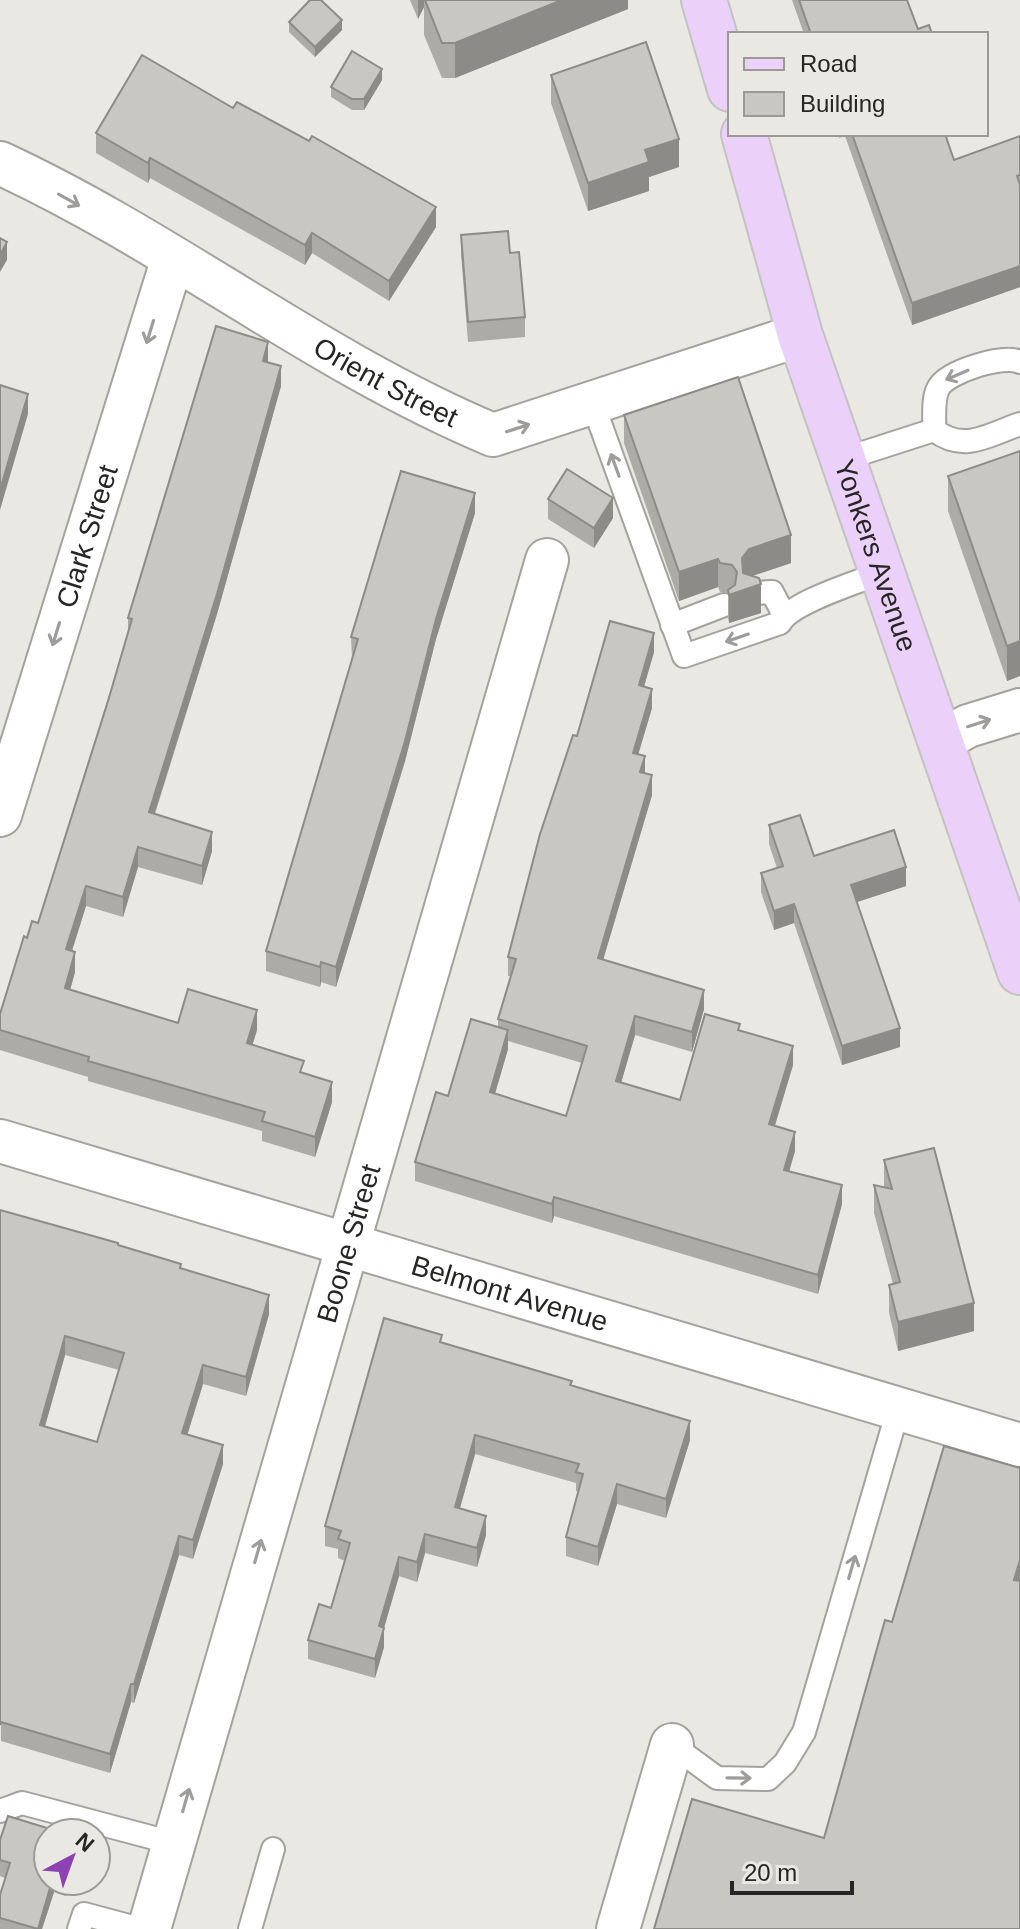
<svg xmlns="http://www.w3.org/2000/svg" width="1020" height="1929" font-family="Helvetica,sans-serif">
<rect width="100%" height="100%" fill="#e9e8e2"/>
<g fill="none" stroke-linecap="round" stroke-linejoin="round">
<g stroke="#a3a29c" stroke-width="26">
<g id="lane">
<path d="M 593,404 L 684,656 L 780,623 C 791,602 859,582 883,572"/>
<path d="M 934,430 C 935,417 932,398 939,387 C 949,371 1004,354 1020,362"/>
<path d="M 934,430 C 964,453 988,435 1020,424"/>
<polyline points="844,459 934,430"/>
<polyline points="754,593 772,592 784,615"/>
<polyline points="672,625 724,605"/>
<polyline points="672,1745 717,1778 768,1779 785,1763 804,1732 898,1410"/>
<polyline points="0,1811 22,1803 173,1843"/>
<polyline points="79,1929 84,1914 140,1929"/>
<polyline points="250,1929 273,1849"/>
</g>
</g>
<g stroke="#a3a29c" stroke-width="46">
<g id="street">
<path id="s1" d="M 0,163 C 171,242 320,363 493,435 L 800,335"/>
<polyline points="941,741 968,726 1020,710"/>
<path id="s2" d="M 0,815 L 173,258"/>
<path id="s3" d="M 0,1141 L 1020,1445"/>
<path id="s4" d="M 149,1929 L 547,560"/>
<polyline points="618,1929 672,1745"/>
</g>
</g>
<g stroke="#c3c2c2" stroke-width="48">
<g id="primary">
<polyline points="704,0 730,89"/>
<path id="s5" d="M 744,134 L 800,335 L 1020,972"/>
</g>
</g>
<use href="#lane" stroke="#fff" stroke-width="22"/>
<use href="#street" stroke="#fff" stroke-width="42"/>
<use href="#primary" stroke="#ebd0fa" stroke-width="44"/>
</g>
<g fill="#acaba6" fill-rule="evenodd">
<polygon points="410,0 628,0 628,9 455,78 442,78 424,35 424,7 418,19"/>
<polygon points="792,0 907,0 918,29 932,34 804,34"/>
<polygon points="289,22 342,30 315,57 289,32"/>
<polygon points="551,75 679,167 649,177 649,191 588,211 551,103"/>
<polygon points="382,80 364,110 352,110 331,97 331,87"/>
<polygon points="96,133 436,227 389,301 312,253 305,265 150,178 148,183 96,153"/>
<polygon points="838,134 945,134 954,160 1020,136 1020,287 912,325 845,136 839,138"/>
<polygon points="461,235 510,253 525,317 525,337 468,342 461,254"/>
<polygon points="268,361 268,363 281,386 217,614 155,814 212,851 202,885 138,867 123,917 86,906 72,951 75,972 70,990 178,1023 257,1030 252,1045 304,1074 332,1102 315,1157 262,1141 262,1131 88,1081 88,1077 0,1050 0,1014 27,938 38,923 128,635 128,618"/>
<polygon points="624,415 791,563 752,576 761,613 729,623 728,618 728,593 720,592 718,587 679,601 624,443"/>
<polygon points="1020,451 1020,676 1007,681 948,511 948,476"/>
<polygon points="548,499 613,518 594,548 548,519"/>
<polygon points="475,513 436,639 405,761 336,987 321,982 320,987 266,971 266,951 352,658 351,637"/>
<path d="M 654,652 L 644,686 L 652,708 L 638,754 L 652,795 L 603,960 L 704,1009 L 692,1052 L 635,1035 L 621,1083 L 680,1100 L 740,1030 L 793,1065 L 775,1126 L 795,1151 L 789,1171 L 842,1204 L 818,1294 L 554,1216 L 552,1223 L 415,1181 L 415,1162 L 448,1096 L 498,1027 L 498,1019 L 511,976 L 508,976 L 508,957 L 577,736 ZM 508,1041 L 582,1063 L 566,1116 L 495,1093 L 508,1049 Z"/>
<polygon points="769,825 814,856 906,886 857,902 900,1047 842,1065 794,923 774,930 761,892 761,873 777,868 769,844"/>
<polygon points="884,1160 974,1331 898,1351 889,1313 889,1285 893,1284 874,1213 874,1185 884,1188"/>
<path d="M 0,1210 L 118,1246 L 181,1269 L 269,1314 L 246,1396 L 203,1384 L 187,1435 L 223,1464 L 193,1559 L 179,1555 L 134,1703 L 131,1702 L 110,1773 L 1,1741 ZM 65,1355 L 119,1370 L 97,1442 L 45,1426 Z"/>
<polygon points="442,1342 572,1386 690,1440 666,1518 617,1504 598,1566 566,1556 566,1537 578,1491 576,1491 576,1483 475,1454 460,1508 486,1535 477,1567 425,1553 417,1582 399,1576 384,1628 384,1647 375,1678 308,1659 308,1640 331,1608 345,1561 338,1558 338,1549 325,1546 325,1526"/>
<polygon points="0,1840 48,1881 71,1881 66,1896 54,1892 42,1929 0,1929 0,1895 5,1878 0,1876"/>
</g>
<g fill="#8c8b87">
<polygon points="418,0 424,0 424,7 418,19"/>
<polygon points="562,0 628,0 628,9 455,78 455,43"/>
<polygon points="342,20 342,30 315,57 315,47"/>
<polygon points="382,69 382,80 364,110 364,99"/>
<polygon points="679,139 679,167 649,177 649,191 588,211 588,183 645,150"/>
<polygon points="150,158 150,178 148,183 148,163"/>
<polygon points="436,207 436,227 389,301 389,281"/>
<polygon points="312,233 312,253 305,265 305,245"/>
<polygon points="7,242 7,260 0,272 0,255"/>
<polygon points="1020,266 1020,287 912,325 912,303"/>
<polygon points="268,342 268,361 263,381 263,361"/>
<polygon points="281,366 281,386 217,614 149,831 149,812"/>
<polygon points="28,394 28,414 0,510 0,490"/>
<polygon points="475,493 475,513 436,639 405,761 336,987 336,967 436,619"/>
<polygon points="613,498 613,518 594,548 594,528"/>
<polygon points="791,535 791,563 749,577 742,586 742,558 749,549"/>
<polygon points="718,559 718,587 679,601 679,572"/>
<polygon points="761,584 761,613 729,623 729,595"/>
<polygon points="654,633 654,652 639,704 639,685"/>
<polygon points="1020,641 1020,676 1007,681 1007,646"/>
<polygon points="652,689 652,708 633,772 633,753"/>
<polygon points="645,756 645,775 640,772"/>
<polygon points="652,775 652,795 598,977 598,958"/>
<polygon points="212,832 212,851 202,885 202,866"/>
<polygon points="138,847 138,867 123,917 123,897"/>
<polygon points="906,867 906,886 851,904 851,885"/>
<polygon points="86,886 86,906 66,969 66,949"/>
<polygon points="794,904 794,923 774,930 774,911"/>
<polygon points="75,952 75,972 65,1008 65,988"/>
<polygon points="321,962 321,982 320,987 320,967"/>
<polygon points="704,990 704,1009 692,1052 692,1032"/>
<polygon points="257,1010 257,1030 247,1063 247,1043"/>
<polygon points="635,1016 635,1035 616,1100 616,1081"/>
<polygon points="900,1028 900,1047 842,1065 842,1046"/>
<polygon points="508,1030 508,1049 490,1111 490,1092"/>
<polygon points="793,1046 793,1065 769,1144 769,1124"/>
<polygon points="332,1082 332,1102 315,1157 315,1137"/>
<polygon points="795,1132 795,1151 784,1189 784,1170"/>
<polygon points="842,1185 842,1204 818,1294 818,1275"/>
<polygon points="554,1197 554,1216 552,1223 552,1204"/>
<polygon points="269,1295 269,1314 246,1396 246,1377"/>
<polygon points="974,1303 974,1331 898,1351 898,1322"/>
<polygon points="65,1336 65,1355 40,1444 40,1425"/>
<polygon points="203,1365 203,1384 182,1452 182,1433"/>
<polygon points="690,1421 690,1440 666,1518 666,1499"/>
<polygon points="475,1435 475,1454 455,1526 455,1507"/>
<polygon points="223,1445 223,1464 193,1559 193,1540"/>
<polygon points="617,1484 617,1504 598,1566 598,1547"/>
<polygon points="486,1516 486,1535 477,1567 477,1548"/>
<polygon points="425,1534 425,1553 417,1582 417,1562"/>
<polygon points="179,1536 179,1555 134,1703 134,1684"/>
<polygon points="399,1557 399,1576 384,1628 384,1647 375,1678 375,1659 379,1626"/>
<polygon points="1020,1560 1020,1593 1014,1580"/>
<polygon points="131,1684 131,1702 110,1773 110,1754"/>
<polygon points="52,1881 54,1881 54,1892 42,1929 38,1929"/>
<polygon points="66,1881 71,1881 66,1896"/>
</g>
<g fill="#c8c7c1" stroke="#8c8b87" stroke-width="2" fill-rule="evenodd">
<polygon points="310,0 321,0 342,20 315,47 289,22"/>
<polygon points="425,0 562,0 455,43 442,43"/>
<polygon points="799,0 907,0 918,29 929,25 932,34 811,34"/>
<polygon points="646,42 679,139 645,150 649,162 588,183 551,75"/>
<polygon points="352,51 382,69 364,99 352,99 331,87"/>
<polygon points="142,55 233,108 237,102 309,141 312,136 436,207 389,281 312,233 305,245 150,158 148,163 96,133"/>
<polygon points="852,134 945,134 954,160 1020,136 1020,175 1017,176 1020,185 1020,266 912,303"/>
<polygon points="508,231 510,253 519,252 525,317 468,322 461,235"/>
<polygon points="0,238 7,242 0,255"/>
<polygon points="216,326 268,342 263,361 281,366 217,594 149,812 212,832 202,866 138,847 123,897 86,886 66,949 75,952 65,988 178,1023 188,989 257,1010 247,1043 304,1061 300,1072 332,1082 315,1137 262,1121 265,1112 88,1061 89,1057 0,1030 0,1014 24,936 27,938 32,921 38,923 108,701 132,619 128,618"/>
<polygon points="738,377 791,535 749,549 742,558 743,573 759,578 761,584 729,595 728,590 735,585 737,572 732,565 720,563 718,559 679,572 624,415"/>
<polygon points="0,385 28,394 0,490"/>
<polygon points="1020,451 1020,641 1007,646 948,476"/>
<polygon points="567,469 613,498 594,528 548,499"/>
<polygon points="401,471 475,493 436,619 405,741 336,967 321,962 320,967 266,951 358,639 351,637"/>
<polygon points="610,621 654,633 639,685 652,689 633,753 645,756 640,772 652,775 598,958 704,990 692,1032 635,1016 616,1081 680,1100 705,1014 740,1024 738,1030 793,1046 769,1124 795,1132 784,1170 842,1185 818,1275 554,1197 552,1204 415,1162 436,1092 448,1096 471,1019 508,1030 490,1092 566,1116 587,1046 498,1019 516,959 508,957 540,834 573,735 577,736"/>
<polygon points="800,815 814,856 894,830 906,867 851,885 900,1028 842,1046 794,904 774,911 761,873 783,866 769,825"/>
<polygon points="934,1148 974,1303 898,1322 889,1285 900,1282 874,1185 892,1189 884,1160"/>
<path d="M 0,1210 L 118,1243 L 118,1245 L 181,1264 L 180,1268 L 269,1295 L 246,1377 L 203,1365 L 182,1433 L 223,1445 L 193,1540 L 179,1536 L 134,1684 L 131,1684 L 110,1754 L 1,1722 L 0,1725 ZM 65,1336 L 124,1353 L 97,1442 L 40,1425 Z"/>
<polygon points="384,1318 442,1335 440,1342 572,1381 570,1385 690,1421 666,1499 617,1484 598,1547 566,1537 583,1474 576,1472 579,1464 475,1435 455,1507 486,1516 477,1548 425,1534 417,1562 399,1557 379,1626 384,1628 375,1659 308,1640 319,1604 331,1608 350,1543 338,1539 341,1531 325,1526"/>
<polygon points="944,1446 1020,1468 1020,1560 1014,1580 1020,1581 1020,1929 654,1929 692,1799 824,1838 885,1620 892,1622"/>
<polygon points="8,1816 63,1833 48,1833 48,1881 52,1881 38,1929 0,1918 0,1895 10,1863 0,1860 0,1840"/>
</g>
<defs><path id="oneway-shaft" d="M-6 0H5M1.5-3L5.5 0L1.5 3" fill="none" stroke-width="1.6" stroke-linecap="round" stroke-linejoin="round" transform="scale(2)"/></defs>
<g stroke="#9e9d9c">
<use href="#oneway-shaft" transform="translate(69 200) rotate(29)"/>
<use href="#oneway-shaft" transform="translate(150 332) rotate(107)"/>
<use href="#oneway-shaft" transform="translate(957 375) rotate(157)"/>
<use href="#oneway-shaft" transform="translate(518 428) rotate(-18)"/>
<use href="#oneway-shaft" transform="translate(615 465) rotate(-110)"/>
<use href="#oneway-shaft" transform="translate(56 634) rotate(107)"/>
<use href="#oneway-shaft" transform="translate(737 638) rotate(161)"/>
<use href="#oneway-shaft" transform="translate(979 723) rotate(-18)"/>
<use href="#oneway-shaft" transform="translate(258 1551) rotate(-74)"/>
<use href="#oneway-shaft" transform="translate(852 1567) rotate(-74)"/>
<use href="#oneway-shaft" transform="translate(739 1778) rotate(1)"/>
<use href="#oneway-shaft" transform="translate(186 1800) rotate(-74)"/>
</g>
<g text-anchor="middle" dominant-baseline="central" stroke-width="8" stroke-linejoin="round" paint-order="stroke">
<g font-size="28" fill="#272624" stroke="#e9e8e2">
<text stroke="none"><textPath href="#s1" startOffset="444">Orient Street</textPath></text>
<text stroke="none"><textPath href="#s2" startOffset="292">Clark Street</textPath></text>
<text stroke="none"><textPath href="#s5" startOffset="442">Yonkers Avenue</textPath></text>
<text stroke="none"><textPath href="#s4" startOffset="714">Boone Street</textPath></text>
<text stroke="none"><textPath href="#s3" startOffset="532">Belmont Avenue</textPath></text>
</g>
</g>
<rect x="728" y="32" width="260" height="104" fill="#e9e8e2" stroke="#9b9a96" stroke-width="2"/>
<rect x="744" y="58" width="40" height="12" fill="#ebd0fa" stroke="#9b9a96" stroke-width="2"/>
<text x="800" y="72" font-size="24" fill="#272624">Road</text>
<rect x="744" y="92" width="40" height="24" fill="#c8c7c1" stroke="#9b9a96" stroke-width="2"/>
<text x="800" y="112" font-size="24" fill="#272624">Building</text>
<g transform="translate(72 1857) rotate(41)"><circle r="38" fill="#e9e8e2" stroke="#9b9a96" stroke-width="2"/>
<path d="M0-6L14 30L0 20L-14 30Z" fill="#8e41b2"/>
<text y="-12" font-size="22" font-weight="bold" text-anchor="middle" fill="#272624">N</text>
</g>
<path d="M732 1881v12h120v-12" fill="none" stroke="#272624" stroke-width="4"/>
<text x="744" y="1881" font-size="24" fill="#272624" stroke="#e9e8e2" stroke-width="6" paint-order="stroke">20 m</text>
</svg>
